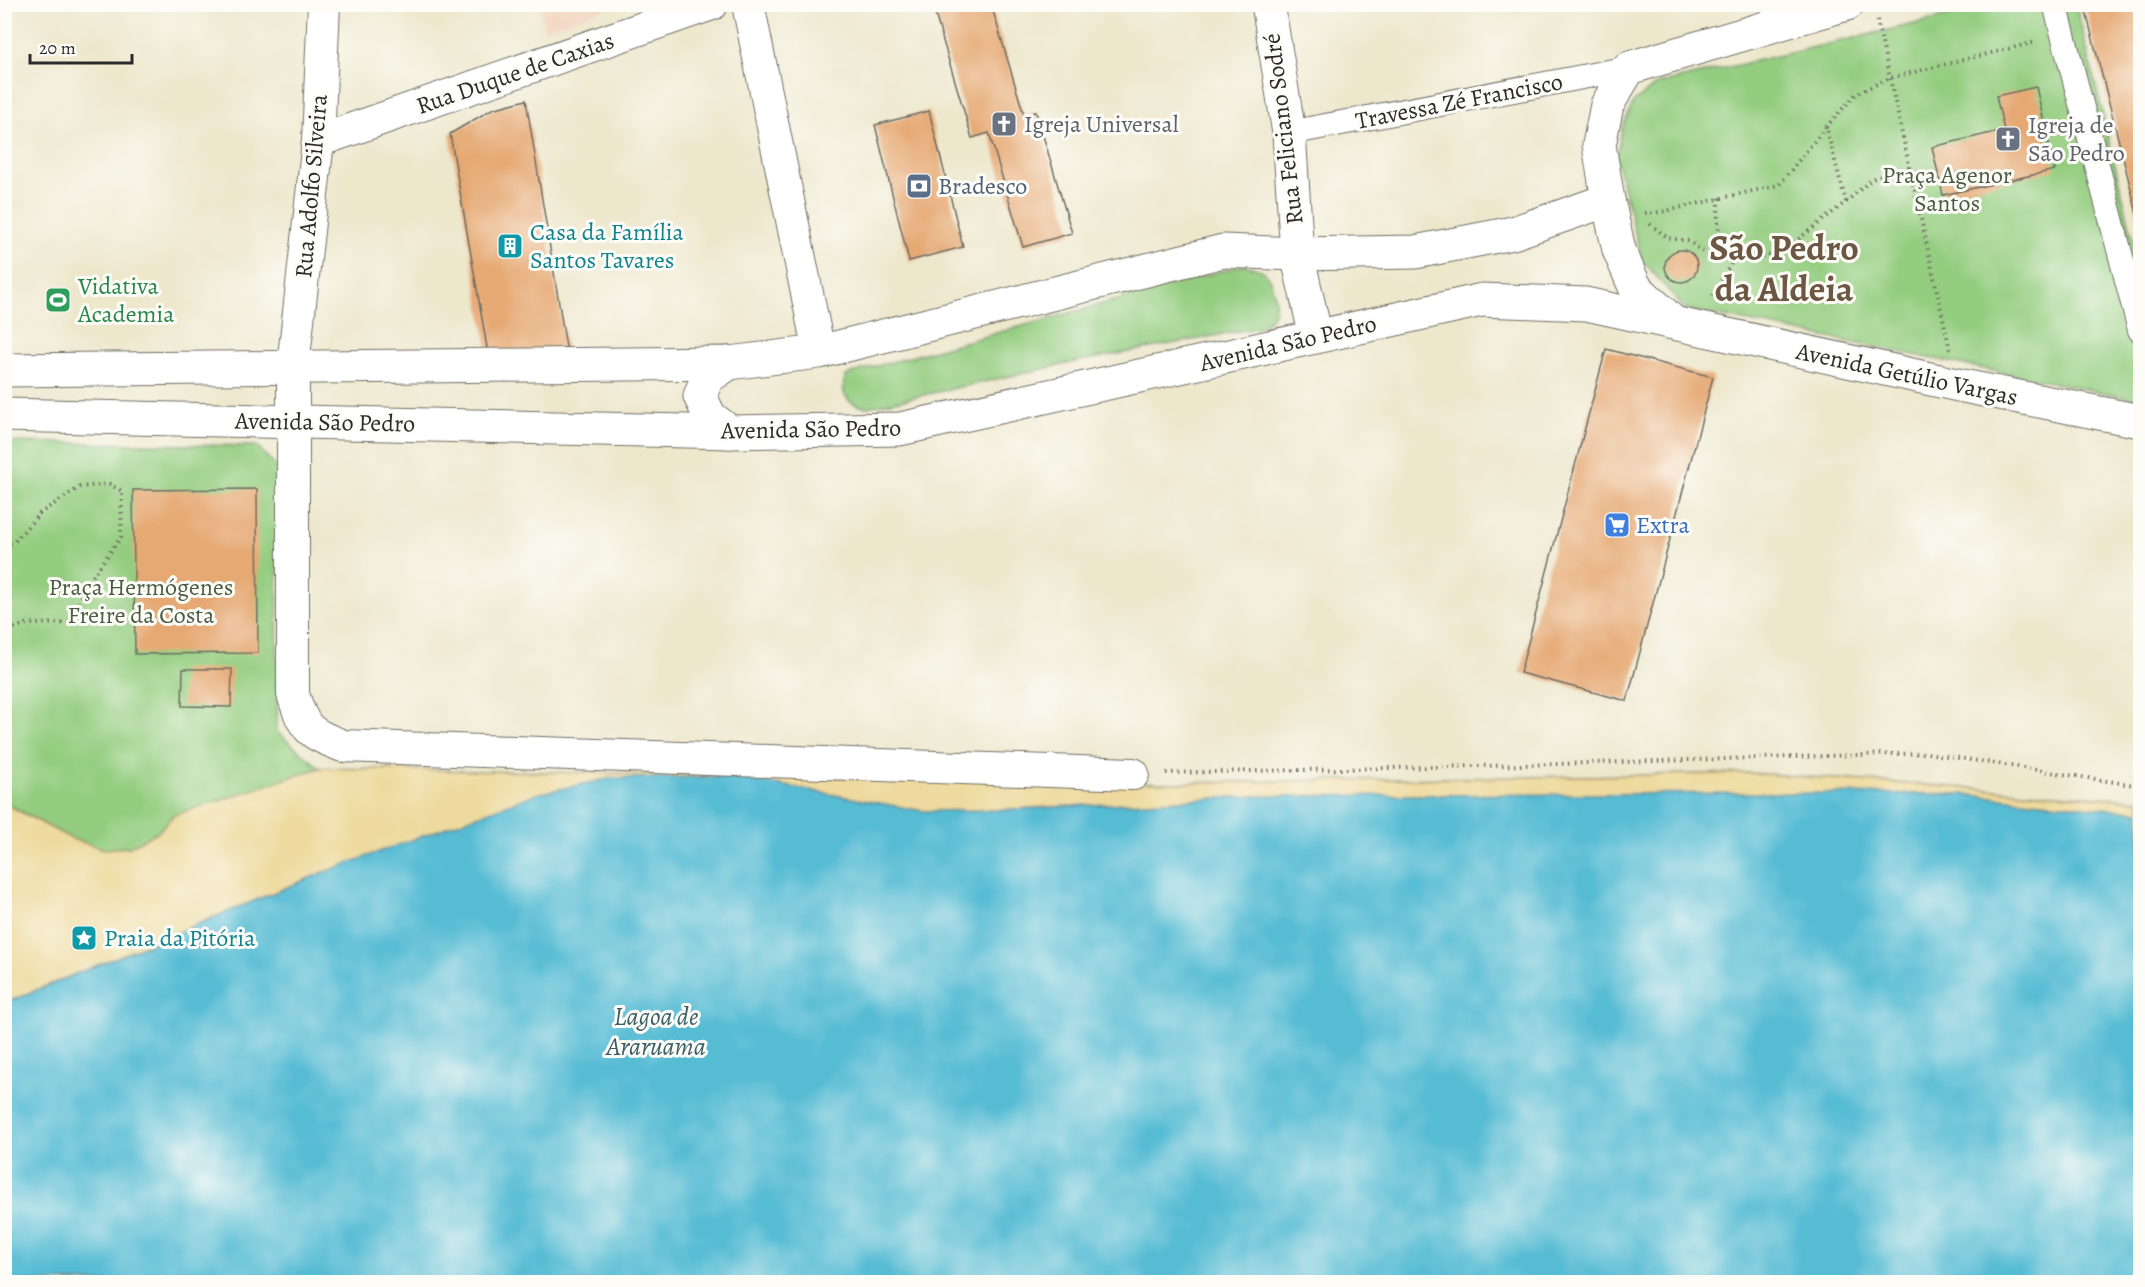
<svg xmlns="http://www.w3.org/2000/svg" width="2145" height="1287" font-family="Alegreya,serif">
<rect width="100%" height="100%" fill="#fdfcf7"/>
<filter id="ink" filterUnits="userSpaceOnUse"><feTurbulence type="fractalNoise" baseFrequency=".0167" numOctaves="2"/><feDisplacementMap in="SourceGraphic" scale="12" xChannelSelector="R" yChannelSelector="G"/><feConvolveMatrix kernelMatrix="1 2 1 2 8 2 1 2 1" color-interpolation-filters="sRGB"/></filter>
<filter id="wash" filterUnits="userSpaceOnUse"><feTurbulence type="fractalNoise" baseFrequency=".008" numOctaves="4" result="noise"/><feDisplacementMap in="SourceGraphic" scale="24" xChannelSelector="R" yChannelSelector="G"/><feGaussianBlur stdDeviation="1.35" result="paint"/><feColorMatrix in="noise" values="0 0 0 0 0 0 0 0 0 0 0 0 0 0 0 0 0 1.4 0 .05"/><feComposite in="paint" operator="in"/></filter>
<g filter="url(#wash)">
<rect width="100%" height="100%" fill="#ede7cc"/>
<polygon fill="#f2d4be" points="538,4 615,4 615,5 545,30"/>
<g fill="#94cd80" stroke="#607c56" stroke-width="1.5">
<polygon points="1995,5 2076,5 2140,268 2140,400 1685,309 1642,260 1616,158 1622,128 1633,103 1657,84"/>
<path d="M 1244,265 C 1250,267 1259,268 1263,271 C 1273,280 1279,305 1272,317 C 1269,321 1264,324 1261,327 L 1075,362 L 868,407 C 850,406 838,395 846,376 L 852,373 Z"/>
<polygon points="4,442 257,446 278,469 277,732 320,768 174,815 158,832 129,847 105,849 72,839 5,803"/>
</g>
<polygon fill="#eeda9e" stroke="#8c8264" stroke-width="1.5" points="320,768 1173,783 1750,773 2140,800 2140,812 1960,794 1258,796 999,810 923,811 850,799 322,873 5,1003 4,803 72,839 105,849 129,847 158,832 174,815"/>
<polygon fill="#57bcd4" stroke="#417480" stroke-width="1.5" points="736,777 923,811 999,810 1258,796 1768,793 1960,794 2140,812 2140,1282 5,1282 5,1003 322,873 536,794 612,778"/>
<g id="blocks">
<g fill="#e6a973">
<polygon points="932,4 991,4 1024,115 1036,112 1072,233 1023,247 989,133 972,138"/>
<polygon points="2084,4 2140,4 2140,225"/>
<polygon points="2036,87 2055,170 1943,195 1932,147 2004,130 1996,96"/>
<polygon points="526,100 568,359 489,359 450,134 492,109"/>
<polygon points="929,111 963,247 909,261 875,125"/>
<circle cx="1681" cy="266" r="16"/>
<polygon points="1606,349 1713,377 1627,701 1520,673"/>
<polygon points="257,489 258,653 135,654 133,490"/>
<polygon points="183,669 232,669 231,707 182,706"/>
</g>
</g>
</g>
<g filter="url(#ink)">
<use href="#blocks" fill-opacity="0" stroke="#6f6d63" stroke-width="1.5"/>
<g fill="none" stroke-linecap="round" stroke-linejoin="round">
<g stroke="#6f6d63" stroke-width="26">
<g id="pedestrian">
<polyline points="2055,4 2140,330"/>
<polyline points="1289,133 1629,68"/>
</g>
</g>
<g stroke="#6f6d63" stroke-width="34">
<g id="minor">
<path d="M 324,4 L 318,141 L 293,366 L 293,694 C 304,730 309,733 343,746 L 1133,774"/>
<polyline points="748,4 819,352"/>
<polyline points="318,141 712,4"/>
</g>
</g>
<g stroke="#6f6d63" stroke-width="35">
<g id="tertiary">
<polyline points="1268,4 1289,133 1297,254 1316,337"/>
<polyline points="1674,323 1635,287 1619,250 1608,200 1599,145 1607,105 1629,68 1847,4"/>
<polyline points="729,363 707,378 700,396 710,417 730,432"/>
<polyline points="4,370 729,363 819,352 1223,251 1297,254 1415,252 1513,233 1608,200"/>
<polyline points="4,415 730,432 900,429 1482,300 1586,304 1958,385 2140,421"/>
</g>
</g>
<g stroke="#6f6d63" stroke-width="4" stroke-dasharray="1.5 4.5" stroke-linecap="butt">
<polyline points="1877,20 1950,350"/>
<polyline points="1826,127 1857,93 1890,78 2036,42"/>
<path d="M 1720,198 C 1715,224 1718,237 1734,258"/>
<polyline points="1846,202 1872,179 1910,167"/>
<polyline points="1645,213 1661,212 1779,185 1826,127 1846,202 1778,255 1734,258 1712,297"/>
<polyline points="1650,224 1668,238 1689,241 1703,252"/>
<polyline points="4,544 13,543 40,513 80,487 109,484 122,491 121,537 90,580 69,623 26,624 4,631"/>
<polyline points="1166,773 1522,765 1927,753 2140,786"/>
</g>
<use href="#pedestrian" stroke="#fff" stroke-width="24"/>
<use href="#minor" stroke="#fff" stroke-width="32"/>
<use href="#tertiary" stroke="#fff" stroke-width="33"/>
</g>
</g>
<defs>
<g id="church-square" transform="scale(1.35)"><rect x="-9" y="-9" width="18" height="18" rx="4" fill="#6b7280" stroke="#fdfcf7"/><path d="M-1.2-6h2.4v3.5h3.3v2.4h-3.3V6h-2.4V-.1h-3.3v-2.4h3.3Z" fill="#fff"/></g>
<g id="bank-square" transform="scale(1.35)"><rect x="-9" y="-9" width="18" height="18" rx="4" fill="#5c6f8a" stroke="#fdfcf7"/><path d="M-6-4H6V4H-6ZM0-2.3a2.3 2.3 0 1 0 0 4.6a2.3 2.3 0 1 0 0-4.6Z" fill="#fff"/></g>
<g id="building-square" transform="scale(1.35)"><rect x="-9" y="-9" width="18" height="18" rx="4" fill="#0f9aa8" stroke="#fdfcf7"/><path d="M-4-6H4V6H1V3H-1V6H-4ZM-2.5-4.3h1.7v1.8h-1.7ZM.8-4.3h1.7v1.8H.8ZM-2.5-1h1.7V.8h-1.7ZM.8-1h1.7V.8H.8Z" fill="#fff"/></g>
<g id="stadium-square" transform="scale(1.35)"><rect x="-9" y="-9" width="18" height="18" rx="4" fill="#2e9e5b" stroke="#fdfcf7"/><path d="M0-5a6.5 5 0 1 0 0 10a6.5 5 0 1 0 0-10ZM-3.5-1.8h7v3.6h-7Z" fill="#fff"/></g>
<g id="supermarket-square" transform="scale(1.35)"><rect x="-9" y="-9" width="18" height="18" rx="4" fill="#3f7fe0" stroke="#fdfcf7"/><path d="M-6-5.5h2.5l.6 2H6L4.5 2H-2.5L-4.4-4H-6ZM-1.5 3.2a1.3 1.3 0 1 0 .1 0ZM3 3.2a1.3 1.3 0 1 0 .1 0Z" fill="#fff"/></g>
<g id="sight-square" transform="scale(1.35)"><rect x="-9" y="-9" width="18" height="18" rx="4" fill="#0f9aa8" stroke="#fdfcf7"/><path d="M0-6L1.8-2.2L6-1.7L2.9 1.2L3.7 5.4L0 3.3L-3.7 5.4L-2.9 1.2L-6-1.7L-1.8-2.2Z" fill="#fff"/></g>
</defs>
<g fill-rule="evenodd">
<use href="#church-square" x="1004" y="124"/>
<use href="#church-square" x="2008" y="139"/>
<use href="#bank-square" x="919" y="186"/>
<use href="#building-square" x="510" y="246"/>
<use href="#stadium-square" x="58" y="300"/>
<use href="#supermarket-square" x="1617" y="525"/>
<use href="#sight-square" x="84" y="938"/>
</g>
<g text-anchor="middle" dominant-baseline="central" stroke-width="6" stroke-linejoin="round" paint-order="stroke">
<g font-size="24" fill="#2b2b2b" stroke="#fdfcf7">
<text transform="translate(515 73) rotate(-19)">Rua Duque de Caxias</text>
<text transform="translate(1459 101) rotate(-11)">Travessa Zé Francisco</text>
<text transform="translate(1283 129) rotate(-97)">Rua Feliciano Sodré</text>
<text transform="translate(311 186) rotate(-85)">Rua Adolfo Silveira</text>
<text transform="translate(1288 343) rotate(-13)">Avenida São Pedro</text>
<text transform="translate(1907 374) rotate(12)">Avenida Getúlio Vargas</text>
<text transform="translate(325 422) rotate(1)">Avenida São Pedro</text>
<text transform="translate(811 429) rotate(-1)">Avenida São Pedro</text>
</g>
<g font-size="24" fill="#5b616d" stroke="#fdfcf7" text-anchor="start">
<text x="1024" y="124">Igreja Universal</text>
<text x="2028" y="125">Igreja de<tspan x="2028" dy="28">São Pedro</tspan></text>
</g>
<g font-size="24" fill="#4a5c44" stroke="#fdfcf7">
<text x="1947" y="175">Praça Agenor<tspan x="1947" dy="28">Santos</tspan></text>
<text x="141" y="587">Praça Hermógenes<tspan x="141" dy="28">Freire da Costa</tspan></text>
</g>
<g font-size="24" fill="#4e5e75" stroke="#fdfcf7" text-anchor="start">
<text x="938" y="186">Bradesco</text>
</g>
<g font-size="24" fill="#0d838f" stroke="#fdfcf7" text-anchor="start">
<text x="530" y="232">Casa da Família<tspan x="530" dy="28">Santos Tavares</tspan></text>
<text x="104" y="938">Praia da Pitória</text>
</g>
<g font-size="24" fill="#27864d" stroke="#fdfcf7" text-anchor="start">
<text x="78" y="286">Vidativa<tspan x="78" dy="28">Academia</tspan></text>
</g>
<g font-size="24" fill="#366cbe" stroke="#fdfcf7" text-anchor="start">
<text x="1636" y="525">Extra</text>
</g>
<g font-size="26" font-style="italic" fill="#3a5e66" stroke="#fdfcf7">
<text x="656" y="1016">Lagoa de<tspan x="656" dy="30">Araruama</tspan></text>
</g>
<g font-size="36" font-weight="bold" fill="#6c5744" stroke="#fdfcf7">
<text x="1784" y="247">São Pedro<tspan x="1784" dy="41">da Aldeia</tspan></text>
</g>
</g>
<rect width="2145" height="1287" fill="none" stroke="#fdfcf7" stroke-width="24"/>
<path d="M30 54v9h102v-9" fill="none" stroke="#2b2b2b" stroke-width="3"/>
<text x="39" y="54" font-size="18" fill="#2b2b2b" stroke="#fdfcf7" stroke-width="4.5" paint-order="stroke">20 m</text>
</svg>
